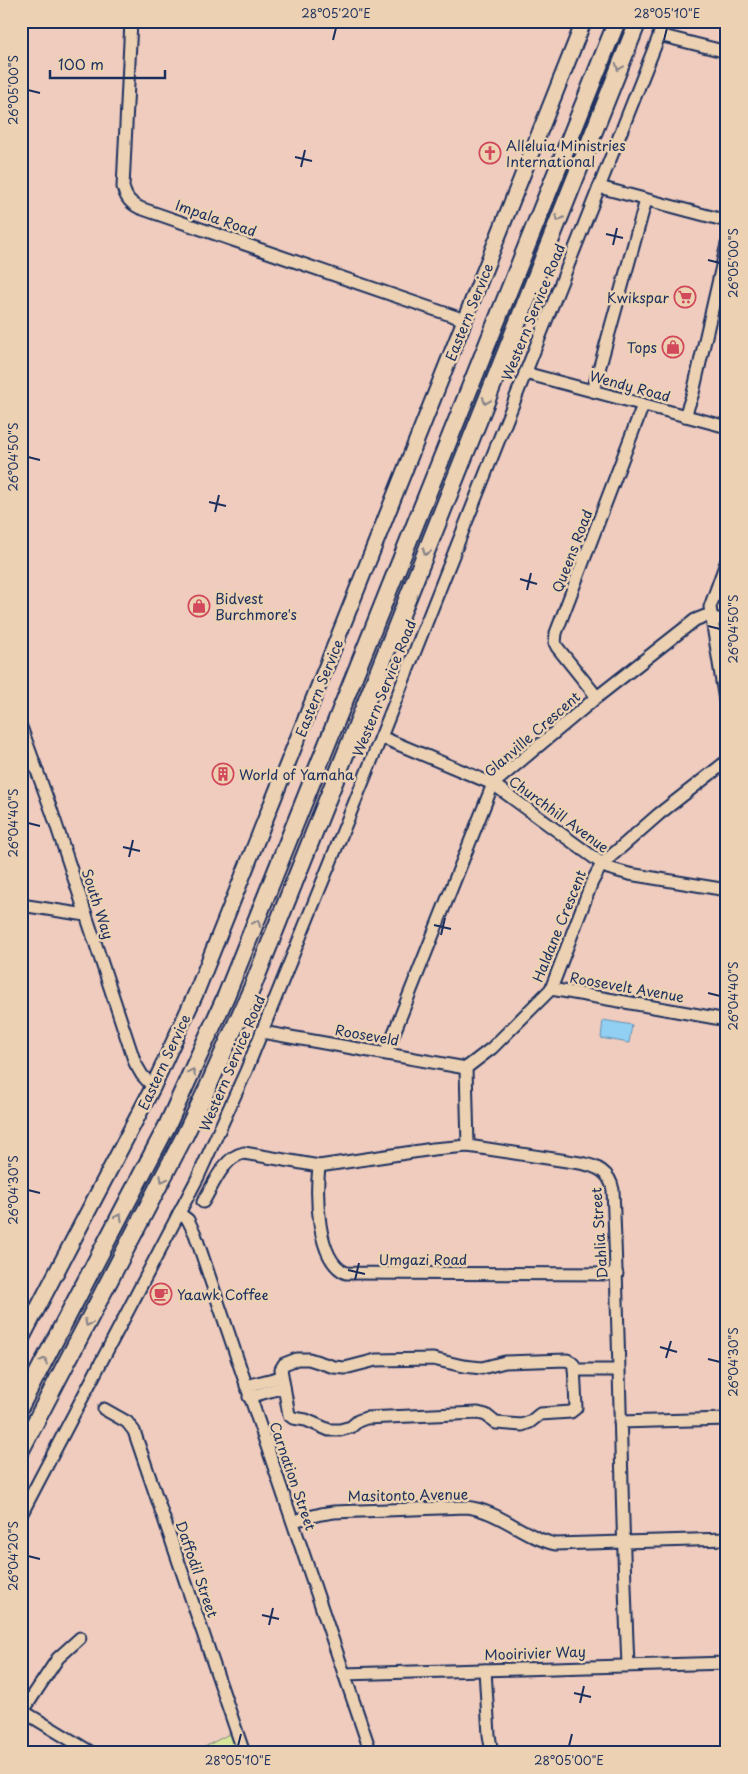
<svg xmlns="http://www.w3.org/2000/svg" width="748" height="1774" font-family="'Playpen Sans',sans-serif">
<rect width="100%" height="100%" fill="#efccbe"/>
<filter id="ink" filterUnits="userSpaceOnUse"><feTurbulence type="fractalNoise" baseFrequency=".02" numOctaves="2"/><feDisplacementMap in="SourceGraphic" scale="10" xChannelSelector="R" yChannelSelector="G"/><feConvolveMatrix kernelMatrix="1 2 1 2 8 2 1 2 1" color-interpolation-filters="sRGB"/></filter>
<g filter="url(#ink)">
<polygon fill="#d9e699" stroke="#7a8a7c" points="235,1731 242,1753 193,1753"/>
<polygon fill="#91d0f2" stroke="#6290b7" points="603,1020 632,1025 629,1043 601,1038"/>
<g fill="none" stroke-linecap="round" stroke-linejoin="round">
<g stroke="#1b2f5e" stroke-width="15">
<g id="minor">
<path d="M 131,21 L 123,187 C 126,198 130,203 140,208 L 465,320"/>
<polyline points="659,35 727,52"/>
<polyline points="599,187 727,221"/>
<polyline points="525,373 727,427"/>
<polyline points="593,391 646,200"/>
<polyline points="685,416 693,393 727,244"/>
<polyline points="727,560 710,607 727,713"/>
<polyline points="597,697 557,647 555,643 556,633 643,405"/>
<polyline points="21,727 52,812 135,1063 142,1075 153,1087"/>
<polyline points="381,737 493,784 608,868 629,874 727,890"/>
<polyline points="21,905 86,915"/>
<polyline points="551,989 727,1020"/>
<polyline points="262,1032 466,1068"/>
<polyline points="386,1053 493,784 597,697 695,620 705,616 727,621"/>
<polyline points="466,1068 492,1048 551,989 592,882 602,864 659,814 727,761"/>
<polyline points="466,1068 468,1146"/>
<path d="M 319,1166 C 316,1194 316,1260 346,1273 L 617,1274"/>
<path d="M 203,1202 C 213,1186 223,1157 244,1153 L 319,1166 L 433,1149 L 468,1146 L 580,1163 C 597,1166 610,1172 613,1190 C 620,1348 621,1507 628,1665"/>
<polyline points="179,1213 188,1220 195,1234 371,1753"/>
<polygon points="297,1359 309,1359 334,1367 345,1368 376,1360 433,1359 463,1366 482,1368 505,1362 567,1360 571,1362 574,1365 576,1408 571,1412 540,1414 530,1422 522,1425 496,1423 486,1415 478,1413 366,1418 358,1421 351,1427 340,1430 329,1430 306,1420 293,1418 289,1415 281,1369 284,1364"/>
<polyline points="574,1370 618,1370"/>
<polyline points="246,1386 281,1377"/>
<polyline points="249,1397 284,1387"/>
<polyline points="104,1409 127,1422 134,1431 244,1753"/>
<polyline points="620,1422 727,1419"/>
<polyline points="21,1515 198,1177 246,1071 381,737 665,21"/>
<path d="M 293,1521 L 321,1514 L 334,1512 L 466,1507 C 498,1510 524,1537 555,1544 L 727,1539"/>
<polyline points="485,1670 489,1735 492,1753"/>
<polyline points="344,1674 727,1663"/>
<polyline points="21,1710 92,1753"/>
<polyline points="23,1711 58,1658 80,1638"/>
</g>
</g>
<g stroke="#1b2f5e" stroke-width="18">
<polyline id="major" points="21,1340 153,1087 196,993 584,21"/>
</g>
<g stroke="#1b2f5e" stroke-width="20">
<g id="highway">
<polyline points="21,1405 167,1126 226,996 617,21"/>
<polyline points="21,1450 185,1135 208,1087 252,988 638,21"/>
</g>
</g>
<use href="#minor" stroke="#ecd2b3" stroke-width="11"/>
<use href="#major" stroke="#ecd2b3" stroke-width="14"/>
<use href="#highway" stroke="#ecd2b3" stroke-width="16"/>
</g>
<defs><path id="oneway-chevron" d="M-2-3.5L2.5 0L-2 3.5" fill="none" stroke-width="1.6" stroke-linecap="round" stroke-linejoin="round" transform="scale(1.25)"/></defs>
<g stroke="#848088">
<use href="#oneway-chevron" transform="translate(619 67) rotate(112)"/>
<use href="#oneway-chevron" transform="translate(559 218) rotate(112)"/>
<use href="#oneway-chevron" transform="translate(486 401) rotate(112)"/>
<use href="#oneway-chevron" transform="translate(426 552) rotate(112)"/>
<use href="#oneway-chevron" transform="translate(257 923) rotate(-68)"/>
<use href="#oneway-chevron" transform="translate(192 1072) rotate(-65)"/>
<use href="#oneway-chevron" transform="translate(163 1179) rotate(117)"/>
<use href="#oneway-chevron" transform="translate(119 1217) rotate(-62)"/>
<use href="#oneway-chevron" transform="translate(88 1323) rotate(118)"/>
<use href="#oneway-chevron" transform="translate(44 1361) rotate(-62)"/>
</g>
</g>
<path fill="none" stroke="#1b2f5e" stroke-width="2" d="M 333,40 L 336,28M 664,40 L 667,28M 28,90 L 40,93M 295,157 L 312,161M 301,167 L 305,150M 606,234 L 623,238M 613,245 L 617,228M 708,260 L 720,263M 28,457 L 40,460M 209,502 L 226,506M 215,512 L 219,495M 520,579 L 537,584M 527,590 L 531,573M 708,626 L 720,629M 28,823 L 40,826M 123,847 L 140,851M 129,857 L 133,840M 434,925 L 451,929M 441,935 L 445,918M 708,993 L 720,996M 28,1190 L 40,1193M 348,1270 L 365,1274M 355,1280 L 359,1263M 660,1347 L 677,1352M 666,1358 L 671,1341M 708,1359 L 720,1362M 28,1556 L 40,1559M 262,1615 L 279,1619M 269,1625 L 273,1608M 574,1693 L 591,1697M 580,1703 L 584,1686M 238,1746 L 241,1734M 569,1746 L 572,1734"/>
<defs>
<g id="church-ring" transform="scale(1.125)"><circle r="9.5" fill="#ecd2b3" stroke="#d1495b" stroke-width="1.5"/><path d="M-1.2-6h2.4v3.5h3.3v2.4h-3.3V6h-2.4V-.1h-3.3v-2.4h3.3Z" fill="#d1495b"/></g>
<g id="supermarket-ring" transform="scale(1.125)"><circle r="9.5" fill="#ecd2b3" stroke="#d1495b" stroke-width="1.5"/><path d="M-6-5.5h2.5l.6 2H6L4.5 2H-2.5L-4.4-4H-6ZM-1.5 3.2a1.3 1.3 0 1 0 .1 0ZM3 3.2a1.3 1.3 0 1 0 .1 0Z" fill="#d1495b"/></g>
<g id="shop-ring" transform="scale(1.125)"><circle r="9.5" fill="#ecd2b3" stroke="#d1495b" stroke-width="1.5"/><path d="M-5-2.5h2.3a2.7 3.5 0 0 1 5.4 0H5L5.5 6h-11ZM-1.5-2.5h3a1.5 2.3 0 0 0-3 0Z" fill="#d1495b"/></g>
<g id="building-ring" transform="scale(1.125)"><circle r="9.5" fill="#ecd2b3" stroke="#d1495b" stroke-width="1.5"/><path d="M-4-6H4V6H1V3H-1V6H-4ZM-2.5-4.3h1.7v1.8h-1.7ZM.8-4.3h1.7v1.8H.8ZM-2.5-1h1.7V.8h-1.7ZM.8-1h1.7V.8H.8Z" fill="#d1495b"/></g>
<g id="cafe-ring" transform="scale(1.125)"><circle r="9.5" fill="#ecd2b3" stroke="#d1495b" stroke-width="1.5"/><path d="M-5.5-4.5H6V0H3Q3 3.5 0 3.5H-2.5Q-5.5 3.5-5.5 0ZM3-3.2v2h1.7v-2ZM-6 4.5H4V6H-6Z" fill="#d1495b"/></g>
</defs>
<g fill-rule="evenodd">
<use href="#church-ring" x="490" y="153"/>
<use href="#supermarket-ring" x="685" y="297"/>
<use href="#shop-ring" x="673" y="347"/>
<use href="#shop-ring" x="199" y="606"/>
<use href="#building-ring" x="223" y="774"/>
<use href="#cafe-ring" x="161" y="1294"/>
</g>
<g text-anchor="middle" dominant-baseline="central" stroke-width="5" stroke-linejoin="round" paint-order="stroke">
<g font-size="14" fill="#1b2f5e" stroke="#ecd2b3" text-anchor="start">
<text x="506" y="145">Alleluia Ministries<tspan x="506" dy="16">International</tspan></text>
<text x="669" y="297" text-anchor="end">Kwikspar</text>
<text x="657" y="347" text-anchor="end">Tops</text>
<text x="215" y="598">Bidvest<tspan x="215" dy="16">Burchmore's</tspan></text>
<text x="239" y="774">World of Yamaha</text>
<text x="177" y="1294">Yaawk Coffee</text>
</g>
<g font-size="14" fill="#1b2f5e" stroke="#ecd2b3">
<text transform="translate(216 218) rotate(19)">Impala Road</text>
<text transform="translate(469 312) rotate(-68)">Eastern Service</text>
<text transform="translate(533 312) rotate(-68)">Western Service Road</text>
<text transform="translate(630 386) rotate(15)">Wendy Road</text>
<text transform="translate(572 551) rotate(-69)">Queens Road</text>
<text transform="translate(319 688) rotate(-68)">Eastern Service</text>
<text transform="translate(384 688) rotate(-68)">Western Service Road</text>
<text transform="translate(532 734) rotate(-41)">Glanville Crescent</text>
<text transform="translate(559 814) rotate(36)">Churchhill Avenue</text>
<text transform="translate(98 904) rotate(72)">South Way</text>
<text transform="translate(559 926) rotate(-68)">Haldane Crescent</text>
<text transform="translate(627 987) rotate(10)">Roosevelt Avenue</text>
<text transform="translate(367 1035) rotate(10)">Rooseveld</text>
<text transform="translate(164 1062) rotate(-65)">Eastern Service</text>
<text transform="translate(232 1063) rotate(-67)">Western Service Road</text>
<text transform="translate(599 1233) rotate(-94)">Dahlia Street</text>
<text x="423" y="1259">Umgazi Road</text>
<text transform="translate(293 1476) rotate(71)">Carnation Street</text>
<text transform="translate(408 1495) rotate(-1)">Masitonto Avenue</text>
<text transform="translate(197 1569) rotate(71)">Daffodil Street</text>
<text transform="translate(535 1653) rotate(-2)">Mooirivier Way</text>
</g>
</g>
<rect width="748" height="1774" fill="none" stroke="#ecd2b3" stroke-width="55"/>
<path d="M50 70v8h115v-8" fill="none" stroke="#1b2f5e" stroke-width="2.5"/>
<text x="58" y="70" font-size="15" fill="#1b2f5e" stroke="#ecd2b3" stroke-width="4" paint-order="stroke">100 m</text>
<rect x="28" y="28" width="692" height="1718" fill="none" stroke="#1b2f5e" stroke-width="2"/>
<g font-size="12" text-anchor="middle" fill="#1b2f5e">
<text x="336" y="18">28°05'20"E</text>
<text x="667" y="18">28°05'10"E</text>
<text transform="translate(14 90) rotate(-90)" y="4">26°05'00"S</text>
<text transform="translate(734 263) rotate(-90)" y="4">26°05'00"S</text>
<text transform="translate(14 457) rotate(-90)" y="4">26°04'50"S</text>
<text transform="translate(734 629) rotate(-90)" y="4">26°04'50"S</text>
<text transform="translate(14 823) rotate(-90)" y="4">26°04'40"S</text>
<text transform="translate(734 996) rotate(-90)" y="4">26°04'40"S</text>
<text transform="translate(14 1190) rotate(-90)" y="4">26°04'30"S</text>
<text transform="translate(734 1362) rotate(-90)" y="4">26°04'30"S</text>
<text transform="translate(14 1556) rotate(-90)" y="4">26°04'20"S</text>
<text x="238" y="1765">28°05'10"E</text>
<text x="569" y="1765">28°05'00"E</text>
</g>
</svg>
